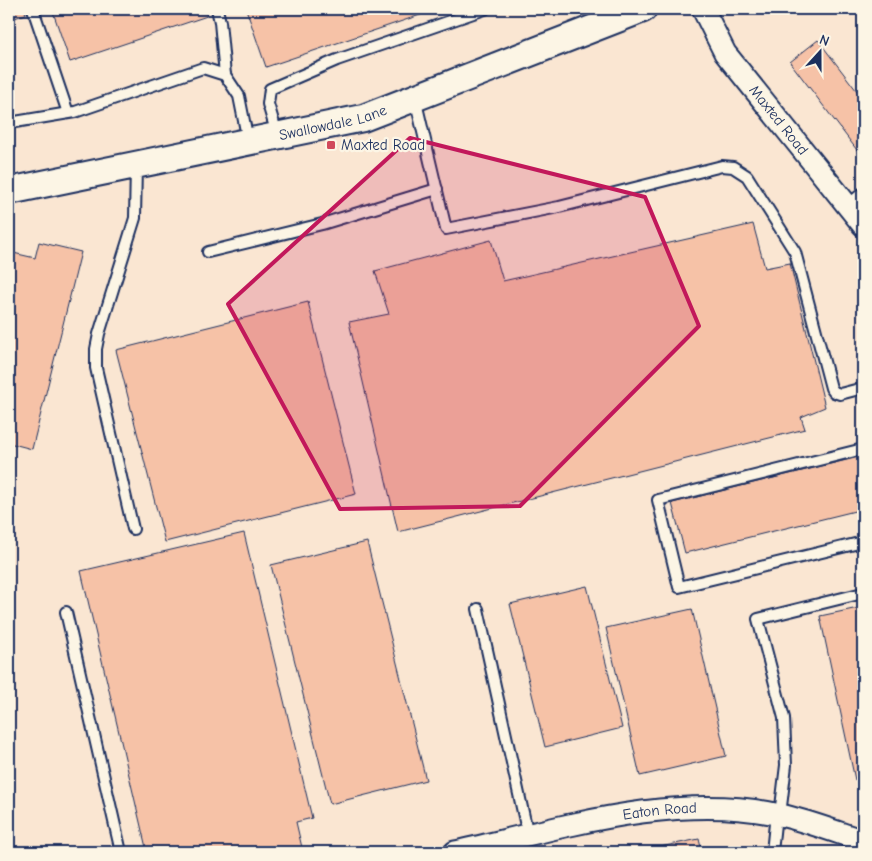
<svg xmlns="http://www.w3.org/2000/svg" width="872" height="861" font-family="'Comic Neue',sans-serif">
<rect width="100%" height="100%" fill="#fcf5e5"/>
<filter id="ink" filterUnits="userSpaceOnUse"><feTurbulence type="fractalNoise" baseFrequency=".02" numOctaves="2"/><feDisplacementMap in="SourceGraphic" scale="10" xChannelSelector="R" yChannelSelector="G"/><feConvolveMatrix kernelMatrix="1 2 1 2 8 2 1 2 1" color-interpolation-filters="sRGB"/></filter>
<g filter="url(#ink)">
<rect fill="#fae6d2" x="9" y="9" width="854" height="843"/>
<g fill="#f6c2a7" stroke="#1b2f5e">
<polygon points="9,9 24,9 26,14 9,20"/>
<polygon points="52,9 204,9 207,16 70,62"/>
<polygon points="246,9 438,9 266,67"/>
<polygon points="818,40 863,99 863,158 790,62"/>
<polygon points="753,224 765,268 790,263 825,407 801,417 805,429 398,532 349,322 389,314 375,271 491,240 503,281"/>
<polygon points="39,242 81,252 32,449 9,443 9,252 35,258"/>
<polygon points="308,302 356,494 165,542 116,350"/>
<polygon points="863,456 863,509 685,553 672,503"/>
<polygon points="244,533 312,818 296,822 303,852 147,852 81,571"/>
<polygon points="367,542 426,780 330,804 271,565"/>
<polygon points="587,586 622,728 545,747 510,604"/>
<polygon points="863,607 863,778 855,780 820,616"/>
<polygon points="692,609 726,756 640,776 606,628"/>
<polygon points="699,839 702,852 636,852"/>
</g>
<g fill="none" stroke-linecap="round" stroke-linejoin="round">
<g stroke="#1b2f5e" stroke-width="14">
<g id="service">
<polyline points="33,9 68,113"/>
<polyline points="217,9 220,22 225,75"/>
<polyline points="415,98 446,229 559,207 722,166 733,167 747,176 795,252 831,388 834,392 840,394 863,388"/>
<polyline points="9,123 75,112 203,68 225,75 239,96 248,141"/>
<polyline points="277,134 268,104 270,89 337,60 485,9"/>
<polyline points="848,205 863,193"/>
<polyline points="208,252 322,224 437,189"/>
<polyline points="863,449 658,500 679,587 863,542"/>
<polyline points="133,529 96,368 96,349 99,334 135,218 136,166"/>
<polyline points="478,609 528,835"/>
<polyline points="66,612 121,852"/>
<polyline points="780,815 786,765 784,718 758,619 863,593"/>
<polyline points="772,852 776,814"/>
</g>
</g>
<g stroke="#1b2f5e" stroke-width="25">
<g id="minor">
<path id="s1" d="M 703,9 L 725,53 L 863,225"/>
<path id="s2" d="M 455,852 C 557,829 676,791 780,815 C 808,821 836,832 863,841"/>
</g>
</g>
<g stroke="#1b2f5e" stroke-width="30">
<g id="tertiary">
<path id="s3" d="M 9,191 L 363,118 L 643,9"/>
</g>
</g>
<use href="#service" stroke="#fcf5e5" stroke-width="10"/>
<use href="#minor" stroke="#fcf5e5" stroke-width="21"/>
<use href="#tertiary" stroke="#fcf5e5" stroke-width="26"/>
</g>
</g>
<path fill="#c2185b" fill-opacity="0.2" stroke="#c2185b" stroke-width="4" stroke-linejoin="round" d="M 410,138 L 645,197 L 699,326 L 520,506 L 340,509 L 228,304 Z"/>
<rect fill="#d1495b" stroke="#fcf5e5" stroke-width="2" x="326" y="140" width="10" height="10" rx="2.5"/>
<g text-anchor="middle" dominant-baseline="central" stroke-width="4.5" stroke-linejoin="round" paint-order="stroke">
<g font-size="15" fill="#1b2f5e" stroke="#fcf5e5">
<text stroke="none"><textPath href="#s1" startOffset="135">Maxted Road</textPath></text>
<text stroke="none"><textPath href="#s3" startOffset="331">Swallowdale Lane</textPath></text>
<text stroke="none"><textPath href="#s2" startOffset="209">Eaton Road</textPath></text>
</g>
<g font-size="15" fill="#1b2f5e" stroke="#fcf5e5" text-anchor="start">
<text x="341" y="145">Maxted Road</text>
</g>
</g>
<rect width="872" height="861" fill="none" stroke="#fcf5e5" stroke-width="30"/>
<rect x="15" y="15" width="842" height="831" fill="none" stroke="#1b2f5e" stroke-width="2" filter="url(#ink)"/>
<g transform="translate(820 52) rotate(21)" stroke="#fcf5e5" stroke-width="4" paint-order="stroke">
<path d="M0-4L9 19L0 12L-9 19Z" fill="#1b2f5e"/>
<text y="-8" font-size="14" font-weight="bold" text-anchor="middle" fill="#1b2f5e">N</text>
</g>
</svg>
